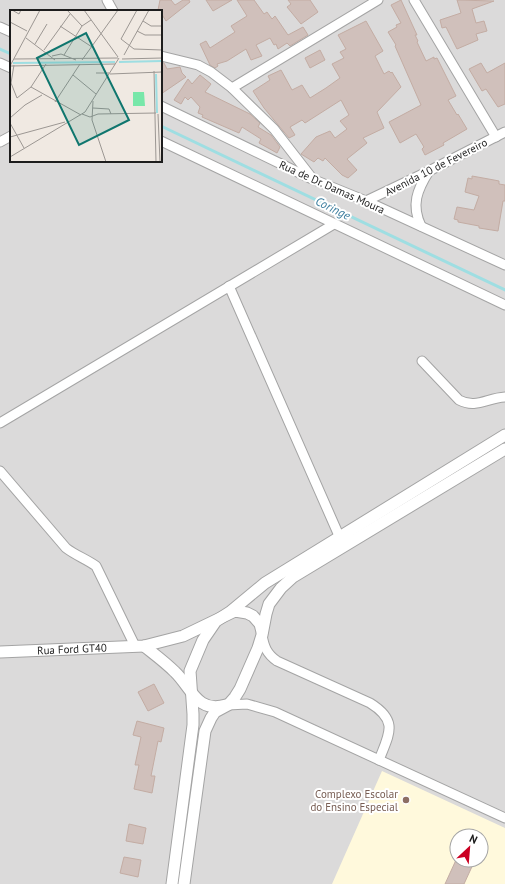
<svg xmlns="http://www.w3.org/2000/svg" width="505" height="884" font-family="'PT Sans',sans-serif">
<rect width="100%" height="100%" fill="#f0e9e2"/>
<path fill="#dbdada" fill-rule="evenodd" d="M 0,0 L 505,0 L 505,884 L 0,884 ZM 11,11 L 161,11 L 161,161 L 11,161 ZM 457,836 L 481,836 L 481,860 L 457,860 Z"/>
<path fill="#fff9dc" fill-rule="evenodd" d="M 382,771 L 505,828 L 505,884 L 332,884 ZM 457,836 L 481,836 L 481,860 L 457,860 Z"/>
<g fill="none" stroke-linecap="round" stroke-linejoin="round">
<g stroke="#9edee2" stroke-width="3">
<polyline points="0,49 11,54"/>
<polyline points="161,126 505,290"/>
</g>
</g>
<g fill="#d0c0bb" stroke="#c3aca3">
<polygon points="160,0 171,0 175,5 183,0 189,0 190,2 166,21 161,13 161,11 158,10"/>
<polygon points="206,0 232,0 213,11"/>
<polygon points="237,0 254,0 264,14 267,12 272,19 275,16 288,35 303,27 308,35 290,46 287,43 278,49 276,44 274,45 270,38 256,45 262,56 251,60 246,49 227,61 217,64 218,66 215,68 210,65 200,44 206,41 210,48 235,32 231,26 247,16"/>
<polygon points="288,0 310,0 318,12 301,24 287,7 291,4"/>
<polygon points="401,0 417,35 415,35 418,41 417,42 426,61 434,57 434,59 437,58 456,96 448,100 457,115 458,114 467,129 443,143 444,145 425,155 422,149 424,147 416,134 400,143 389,122 421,105 395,46 396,45 388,32 397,27 396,25 401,23 391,5"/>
<polygon points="457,0 494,1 472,9 476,23 484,21 487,31 476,34 478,40 457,49 446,27 442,28 440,20 461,13"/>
<polygon points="366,21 383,51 375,56 384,74 389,71 391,73 392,72 401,87 377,112 384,128 363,138 367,143 347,159 357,170 348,178 342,175 325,158 323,161 318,158 314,162 301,154 316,137 330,131 335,138 347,129 340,121 349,115 341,100 305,123 302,120 290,127 295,135 289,138 264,108 253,91 270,80 268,76 281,70 292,90 302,85 310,98 326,88 340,78 332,64 344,58 340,52 346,49 338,35"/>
<polygon points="320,50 325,60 310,68 305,58"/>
<polygon points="161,62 164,63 167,69 180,67 182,73 186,77 161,94"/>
<polygon points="481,63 487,73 505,63 505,104 498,107 486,89 482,91 469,69"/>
<polygon points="200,75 211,84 205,92 250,114 260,123 258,127 271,135 280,147 277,153 259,143 261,139 242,127 239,133 202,117 203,115 198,113 200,107 191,97 188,100 185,97 181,104 174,100 188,79 192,84"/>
<polygon points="472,176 494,180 499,181 499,184 505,185 505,201 503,201 498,231 479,228 479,226 458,222 458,220 454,219 457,207 474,210 479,196 465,192 468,178 472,179"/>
<polygon points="154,684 164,703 148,711 138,692"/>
<polygon points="137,721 164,728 161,742 158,741 151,776 155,776 152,793 134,789 139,765 135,765 141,737 133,735"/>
<polygon points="129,824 146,828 143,844 126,841"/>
<polygon points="124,857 141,860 138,877 120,873"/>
<polygon points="456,860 475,860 464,884 445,884"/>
</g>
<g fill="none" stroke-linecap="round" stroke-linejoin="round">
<g stroke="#a4a4a4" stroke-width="11">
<g id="minor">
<polyline points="107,0 113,11"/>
<polyline points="414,0 496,137"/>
<polyline points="0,27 11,32"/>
<polyline points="161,56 198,65 211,72 232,88 274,129 312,178"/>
<polyline points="0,63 11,68"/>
<polyline points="232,88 378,0"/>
<polyline points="161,106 312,179 366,201 505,265"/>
<polyline points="161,141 505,305"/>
<polyline points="0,142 11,136"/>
<polyline points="366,201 429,171 505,132"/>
<path d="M 421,226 C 411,205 417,190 429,171"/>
<polyline points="229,286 340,538"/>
<path d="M 422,361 L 459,400 C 476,409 487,398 505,397"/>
<polyline points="0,423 334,224"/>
<path d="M 0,471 L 66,548 C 75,555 86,559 96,566 L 135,646"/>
<path d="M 262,635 C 264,647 267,654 277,661 L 370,703 C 399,721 389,734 379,760"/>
<polyline points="228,705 247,704 275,712 505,818"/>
</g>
</g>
<g stroke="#a4a4a4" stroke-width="13">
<g id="tertiary">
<path d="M 144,646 C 154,654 165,662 175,672 C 191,687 197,714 226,705"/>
<path id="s1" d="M 0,652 L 144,646 L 183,636 L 235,611 L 247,613 L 253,616 L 260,624 L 262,632"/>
<polyline points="172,884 193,725 193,714 190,671 203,640 216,621 230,612 265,583 505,435"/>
<polyline points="184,884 205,731 211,718 215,712 228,705 235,697 240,689 258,648 262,635 266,614 269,604 281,588 293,577 505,449"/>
</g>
</g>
<use href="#minor" stroke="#fff" stroke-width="9"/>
<use href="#tertiary" stroke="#fff" stroke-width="11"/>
</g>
<circle fill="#8d6e63" stroke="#fff" stroke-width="1.5" cx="406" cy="800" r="4"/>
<g text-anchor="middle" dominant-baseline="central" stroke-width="4" stroke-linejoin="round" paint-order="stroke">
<g font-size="11" fill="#1d1d1d" stroke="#fff">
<text transform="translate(436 167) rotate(-27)">Avenida 10 de Fevereiro</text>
<text transform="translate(332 187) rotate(24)">Rua de Dr. Damas Moura</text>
<text stroke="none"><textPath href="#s1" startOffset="72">Rua Ford GT40</textPath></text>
</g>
<g font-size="11" fill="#785e54" stroke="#fff" text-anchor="end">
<text x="398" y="794">Complexo Escolar<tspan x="398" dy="13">do Ensino Especial</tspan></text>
</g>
<g font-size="12" font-style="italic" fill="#3a7c9d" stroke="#fff">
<text transform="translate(333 208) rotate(26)">Coringe</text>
</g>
</g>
<g transform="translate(10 10)">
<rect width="152" height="152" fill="#f0e9e2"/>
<path d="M 123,82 L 134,82 L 135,96 L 123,96 Z" fill="#78e7a9"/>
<path fill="none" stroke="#9edee2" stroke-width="2" d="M 109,52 L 152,51M 3,53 L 105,52M 146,64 L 147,103"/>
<path fill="none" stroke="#9c9793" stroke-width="1" d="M 2,0 L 9,4 L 11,0M 57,0 L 72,16M 74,0 L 108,47M 127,0 L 111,29 L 124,39 L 152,40M 133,11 L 141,16 L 152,16M 0,12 L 17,21M 50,16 L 82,37M 127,21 L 135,25 L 152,25M 16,28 L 45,50M 25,34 L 37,14M 34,40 L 60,4M 54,45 L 72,16 L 81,10M 114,45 L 139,0M 42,46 L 51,44 L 66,50M 4,49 L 108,48M 112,49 L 152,48M 72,50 L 108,0M 4,55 L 1,73 L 7,88 L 21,77 L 36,54M 0,56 L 30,0M 1,56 L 105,54M 144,61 L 146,152M 86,63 L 99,63M 100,64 L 152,62M 63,65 L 86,84M 21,77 L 71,105M 83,91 L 82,110 L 96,152M 45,92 L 70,54M 83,98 L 99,99 L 101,104M 72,104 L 80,107 L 88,104 L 146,103M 148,104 L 150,152M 0,108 L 15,95 L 32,85M 0,113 L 14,138M 0,127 L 55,112M 0,147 L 75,102 L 109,48"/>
<path fill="#0f766e" fill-opacity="0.15" stroke="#0f766e" stroke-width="2" d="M 76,23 L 119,110 L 69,135 L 27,48 Z"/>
<rect width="152" height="152" fill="none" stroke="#1d1d1d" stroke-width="2"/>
</g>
<g transform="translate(469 848) rotate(26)"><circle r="19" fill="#ffffff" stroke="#a5a5a5"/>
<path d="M0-3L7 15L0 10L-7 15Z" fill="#cb0022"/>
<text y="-6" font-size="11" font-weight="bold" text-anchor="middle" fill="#1d1d1d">N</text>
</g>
</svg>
